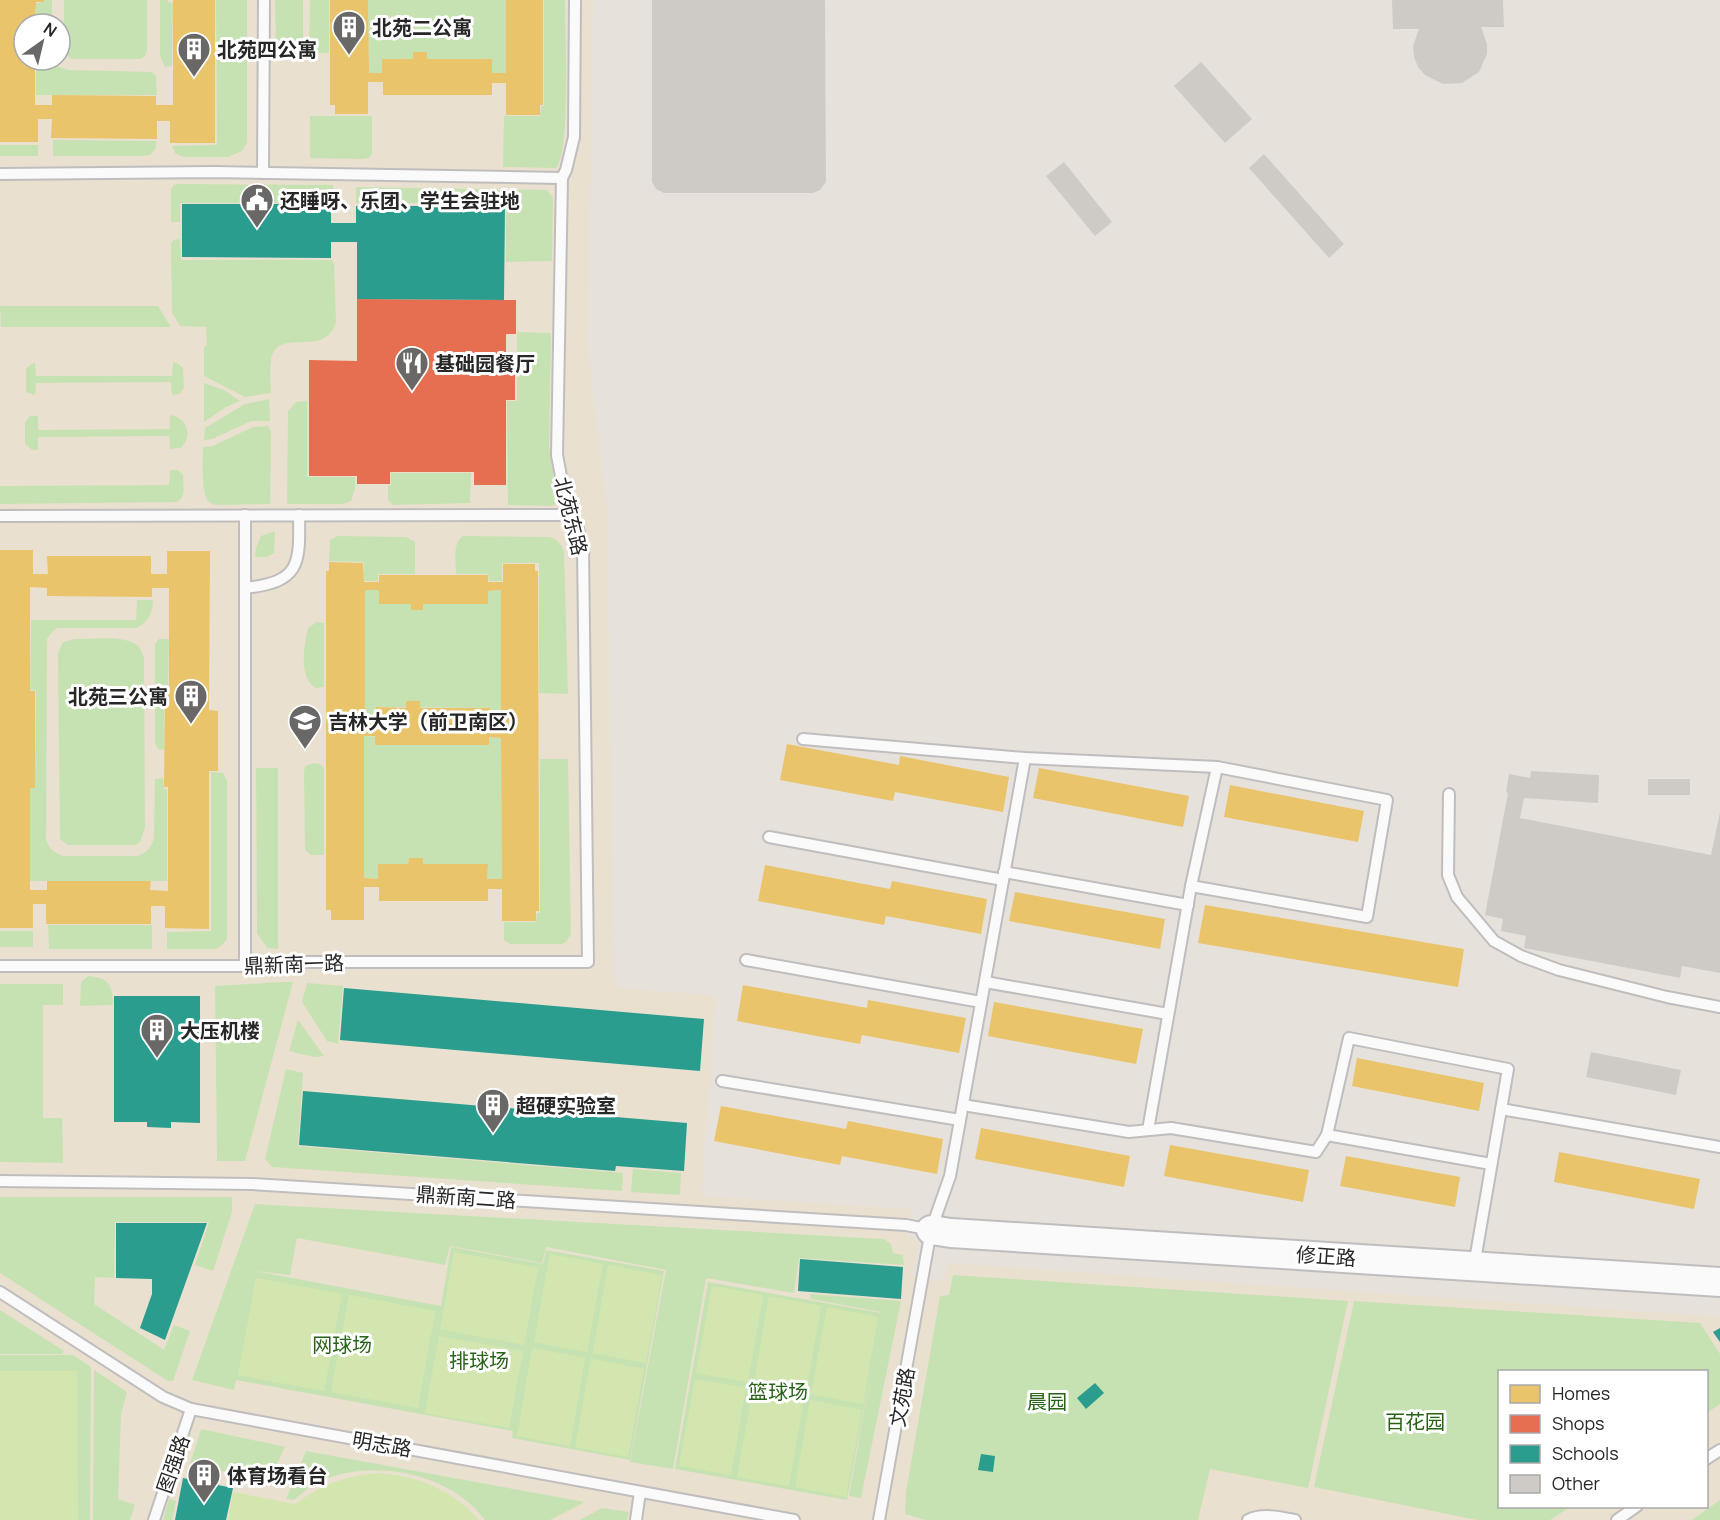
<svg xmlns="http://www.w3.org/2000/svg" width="1720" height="1520" font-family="Manrope,'Noto Sans SC',sans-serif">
<rect width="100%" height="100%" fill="#e6e1db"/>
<path fill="#eae0cf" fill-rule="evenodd" d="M 0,0 L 593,0 L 587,344 L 607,512 L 614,987 L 716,996 L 701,1196 L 913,1209 L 907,1236 L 915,1238 L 919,1243 L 912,1275 L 944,1281 L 948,1263 L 1720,1317 L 1720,1520 L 0,1520 ZM 24,24 L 60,24 L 60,60 L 24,60 ZM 1500,1372 L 1706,1372 L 1706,1506 L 1500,1506 Z"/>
<g fill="#c7e2b2">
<polygon points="41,0 52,0 52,24 36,24 36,3 41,3"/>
<polygon points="64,0 147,0 147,51 145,56 140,59 73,59 68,57 64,47"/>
<polygon points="160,0 168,0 168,2 173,3 172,66 165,67 160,55"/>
<polygon points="216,0 247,0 247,143 242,151 228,157 183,157 175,153 172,146 217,145"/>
<polygon points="275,0 303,0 303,56 285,56 284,44 276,44"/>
<polygon points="310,0 329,0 329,53 309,53"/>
<polygon points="368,0 506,0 506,73 492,73 491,59 427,59 426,52 413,52 413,59 382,59 382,73 369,73"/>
<path d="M 544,0 L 565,0 C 565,29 571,151 556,168 L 503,167 L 504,116 L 540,116 L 541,106 L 544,106 Z"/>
<polygon points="36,60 54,60 59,67 69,70 152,72 156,76 157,95 36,95"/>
<polygon points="310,116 372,116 372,154 369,158 362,159 310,158"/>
<polygon points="53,140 156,141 156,148 150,155 144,156 53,156"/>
<rect x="0" y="145" width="38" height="11"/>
<polygon points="179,184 333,185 333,203 180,203 180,222 171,222 171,189 174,185"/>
<polygon points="356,187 547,190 553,198 552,261 506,262 506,203 356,203"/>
<path d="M 180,239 L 181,260 L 332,260 L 334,264 L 336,322 C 325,360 277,325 271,360 C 269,370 271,383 271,393 L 245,397 L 204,376 L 204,347 L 207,345 L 206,327 L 180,326 L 172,313 L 171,244 L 173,240 Z"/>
<polygon points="0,306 158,306 171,327 1,327"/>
<polygon points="517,332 550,333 551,337 549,446 557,500 556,504 551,506 508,505 507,401 517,401"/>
<polygon points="176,362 183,368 184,388 179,394 172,395 171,382 36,383 35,395 26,392 26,369 31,364 35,363 36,376 172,376 173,363"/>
<polygon points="204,383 224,390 240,401 226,407 204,422"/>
<polygon points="269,399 270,421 251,421 212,439 204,440 205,428 245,404"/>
<polygon points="307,401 307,477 355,477 355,489 351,501 343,504 287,504 288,411 296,402"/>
<path d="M 170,415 C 188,418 193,436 181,448 L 170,449 L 169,436 L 38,437 L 38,450 L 32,450 L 25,444 L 25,422 L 30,416 L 38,416 L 38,430 L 170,429 Z"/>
<path d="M 268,426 L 271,431 L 270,504 L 216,505 C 213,504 210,504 208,501 C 201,493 203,458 203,447 L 213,446 L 253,427 Z"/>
<path d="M 170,470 L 178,470 L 183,475 C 183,485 187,498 176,502 L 0,504 L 0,486 L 169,485 Z"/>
<polygon points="391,473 471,473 470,503 393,505 388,500 388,486 391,485"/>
<polygon points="275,531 274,553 267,557 255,557 256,548 261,536"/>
<polygon points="338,536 406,537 415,542 415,574 378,574 378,581 364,581 364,562 329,561 330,540"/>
<path d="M 463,536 L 550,537 C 558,540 560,543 564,551 L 568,694 L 539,693 L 539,563 L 502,563 L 502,581 L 489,581 L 488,574 L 456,574 C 456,562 452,543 463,536 Z"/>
<polygon points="365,590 379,590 411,604 411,610 423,610 423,604 488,591 501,590 501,715 490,715 490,708 377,707 376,715 365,715"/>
<path d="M 137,600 L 153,600 C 153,613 148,622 137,628 L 57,628 L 51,633 L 47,639 L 46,839 C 49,849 53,852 63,856 L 138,856 C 147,852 151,848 154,838 L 155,779 L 163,778 L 164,789 L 167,789 L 167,881 L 30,881 L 30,788 L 35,787 L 36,691 L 30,690 L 31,620 L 136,620 Z"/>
<path d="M 317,622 L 324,623 L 324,687 L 316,688 C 298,679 304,645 308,628 Z"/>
<path d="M 75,639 C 91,639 125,635 137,645 C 141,648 142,653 144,658 L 145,828 L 140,842 L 135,845 L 68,845 L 60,839 L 58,653 L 63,642 Z"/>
<polygon points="159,639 169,639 168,691 164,691 164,750 158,749 155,743 155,644"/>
<polygon points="364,736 489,745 489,737 501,738 502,879 487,879 488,865 423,864 422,858 409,858 408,864 378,864 378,879 364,878"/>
<polygon points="540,759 568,759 571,934 566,942 562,944 510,944 504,940 504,922 536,922 537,913 540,913"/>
<polygon points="314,763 320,764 324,768 324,855 311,855 305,850 304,772 305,766"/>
<polygon points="256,768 278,768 278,949 267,948 257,933"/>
<polygon points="211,772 223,773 227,781 227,939 223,944 216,949 167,949 167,932 211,931"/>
<polygon points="48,925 152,925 152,949 49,949"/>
<rect x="0" y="931" width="33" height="16"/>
<path d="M 88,976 C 110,978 112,985 113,1005 L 80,1006 L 81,982 Z"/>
<polygon points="282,982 293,982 245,1161 217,1161 215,986"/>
<polygon points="307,983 343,986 338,1044 327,1041 302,1002"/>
<polygon points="0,984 63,984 63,1005 43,1005 43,1118 62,1118 63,1163 0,1162"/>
<polygon points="298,1020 324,1056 314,1057 289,1051"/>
<polygon points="286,1069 303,1073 298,1146 623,1173 622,1191 272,1167 265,1159"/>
<polygon points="633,1169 681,1173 680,1195 631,1192"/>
<polygon points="0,1197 232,1197 232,1212 213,1271 195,1265 209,1222 115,1222 114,1278 95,1277 94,1304 164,1350 174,1325 190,1331 173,1381 168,1381 0,1273"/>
<polygon points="255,1204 884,1239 891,1244 893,1253 903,1255 904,1265 799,1258 794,1293 706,1278 673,1469 630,1462 666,1270 546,1247 542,1263 450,1246 445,1265 297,1238 290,1275 255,1271 441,1306 451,1247 543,1264 546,1250 664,1271 630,1460 512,1438 513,1431 236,1380 234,1390 192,1380"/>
<polygon points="953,1275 1348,1301 1308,1488 1210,1469 1198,1520 925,1520 905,1514 906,1492 940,1296 949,1295"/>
<polygon points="708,1282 881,1313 881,1312 811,1299 810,1294 901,1301 861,1498 849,1496 872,1365 847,1500 675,1469"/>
<polygon points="1354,1301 1700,1323 1720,1354 1720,1404 1707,1413 1706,1372 1500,1372 1500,1506 1570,1507 1550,1520 1477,1520 1314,1487"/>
<polygon points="0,1310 64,1351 62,1354 0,1354"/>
<polygon points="0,1355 73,1355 91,1367 90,1520 0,1520"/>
<polygon points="94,1370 127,1392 121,1414 118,1499 135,1505 130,1520 93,1520"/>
<polygon points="201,1429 285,1447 268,1482 190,1464"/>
<path d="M 306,1451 L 585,1502 L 550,1520 L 485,1520 C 449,1471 369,1457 316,1483 C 308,1487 301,1495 294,1500 L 286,1499 Z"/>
<polygon points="169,1499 176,1501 172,1520 163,1520"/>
<polygon points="1720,1500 1720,1520 1692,1520"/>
<polygon points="602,1508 629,1512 627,1520 580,1520"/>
</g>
<g fill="#d3e6b0">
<polygon points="454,1252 538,1268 524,1345 440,1329"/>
<polygon points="550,1254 603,1264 587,1352 534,1342"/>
<polygon points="608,1265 662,1275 646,1363 593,1353"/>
<polygon points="256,1278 342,1294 324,1391 238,1375"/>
<polygon points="712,1286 763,1295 748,1382 696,1373"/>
<polygon points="349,1295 435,1311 418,1408 331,1392"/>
<polygon points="769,1296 821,1306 806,1393 754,1384"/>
<polygon points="827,1307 878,1317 863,1404 811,1394"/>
<polygon points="439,1336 523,1351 509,1428 425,1413"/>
<polygon points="532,1348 585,1358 570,1446 517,1436"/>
<polygon points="591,1359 644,1369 628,1457 575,1447"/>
<polygon points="0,1371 77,1371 78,1520 0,1520"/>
<polygon points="695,1379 746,1388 731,1475 679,1466"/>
<polygon points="753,1390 804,1399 789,1486 737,1477"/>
<polygon points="810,1400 862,1410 846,1497 795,1487"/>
<path d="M 380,1473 C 418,1476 453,1490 479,1520 L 228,1520 L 233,1492 L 295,1504 C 323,1484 346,1475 380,1473 Z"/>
</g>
<g fill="#e9c46a" fill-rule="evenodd">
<polygon points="0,0 44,0 44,2 36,2 35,24 24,24 24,60 35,60 35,105 52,105 52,95 156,96 156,105 173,105 173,0 215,0 215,143 170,143 170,121 157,121 157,139 51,138 52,119 38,119 38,142 0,142"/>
<polygon points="330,0 368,0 369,73 382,73 382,59 413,59 413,52 427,52 427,59 492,59 492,73 506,73 506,0 543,0 543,105 540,105 540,115 506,115 506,83 492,83 492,95 383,95 383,82 368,82 368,114 335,114 335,105 330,105"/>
<path d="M 0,550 L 33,550 L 33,574 L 48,574 L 47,556 L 151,556 L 151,574 L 167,574 L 167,551 L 210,551 L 209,710 L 218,711 L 218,771 L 209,771 L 209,929 L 165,928 L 165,906 L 151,906 L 151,924 L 46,924 L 46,904 L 33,904 L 33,928 L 0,928 ZM 30,587 L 47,588 L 47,596 L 152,597 L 152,588 L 169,588 L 169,691 L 165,691 L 164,787 L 168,787 L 168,891 L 150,890 L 151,881 L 47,881 L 47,890 L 30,890 L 30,788 L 35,788 L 35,691 L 30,691 Z"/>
<path d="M 329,562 L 363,563 L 364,582 L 379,582 L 379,575 L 488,575 L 488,582 L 503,582 L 503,564 L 535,564 L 535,571 L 538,571 L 539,911 L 536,911 L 536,921 L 502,921 L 502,889 L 488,889 L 488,901 L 379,901 L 379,887 L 364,887 L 364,920 L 331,920 L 331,910 L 326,910 L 326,571 L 329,571 ZM 365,590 L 379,590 L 379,604 L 411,604 L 411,610 L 423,610 L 423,604 L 488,604 L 488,591 L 501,590 L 501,715 L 490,715 L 490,708 L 420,708 L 420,701 L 406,701 L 406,708 L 376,707 L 376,715 L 365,715 ZM 364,736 L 375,736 L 375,745 L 489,745 L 489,737 L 501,738 L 502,879 L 487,879 L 488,864 L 423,864 L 423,858 L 409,858 L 408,864 L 378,864 L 378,879 L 364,878 Z"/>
<polygon points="787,744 899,765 900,756 1009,777 1003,812 895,792 893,801 780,780"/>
<polygon points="1039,768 1189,796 1183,827 1033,798"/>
<polygon points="1230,785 1364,811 1358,842 1224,817"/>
<polygon points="765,865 890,889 892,881 987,899 981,934 886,916 884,925 758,901"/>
<polygon points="1015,892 1165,919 1160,949 1009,921"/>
<polygon points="1205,905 1464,949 1458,987 1198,943"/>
<polygon points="743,985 867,1008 868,1000 966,1018 959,1053 862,1035 860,1044 737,1021"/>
<polygon points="994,1002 1143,1029 1136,1064 988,1036"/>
<polygon points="1357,1058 1484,1083 1479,1111 1352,1086"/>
<polygon points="721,1106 846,1129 848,1121 943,1139 937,1174 842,1156 840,1165 714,1141"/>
<polygon points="981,1128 1130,1156 1124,1187 975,1159"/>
<polygon points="1170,1145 1309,1170 1303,1202 1164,1176"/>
<polygon points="1559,1152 1700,1179 1694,1209 1554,1182"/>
<polygon points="1346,1156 1460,1177 1455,1207 1340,1186"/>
</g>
<polygon fill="#e76f51" points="357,299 516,300 516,334 506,334 506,366 515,366 515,400 506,400 506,485 474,485 474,472 390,472 390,484 357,484 357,476 309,476 309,360 357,361"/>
<g fill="#2a9d8f">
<polygon points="182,204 331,204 331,223 356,223 356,206 505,206 504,300 357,299 357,242 331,242 331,258 182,257"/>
<polygon points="344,988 704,1019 700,1071 340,1040"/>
<polygon points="114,996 200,996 200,1123 171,1122 171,1128 147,1127 147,1122 114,1122"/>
<polygon points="303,1091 687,1123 684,1171 616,1166 615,1171 299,1145"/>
<polygon points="116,1223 207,1223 165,1340 140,1328 152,1294 152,1279 116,1278"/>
<polygon points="800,1259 903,1267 901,1299 798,1291"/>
<polygon points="1720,1328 1720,1342 1713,1332"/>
<polygon points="1095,1383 1104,1393 1086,1409 1077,1398"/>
<polygon points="981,1454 995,1456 993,1472 978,1470"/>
<polygon points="183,1478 233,1488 226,1520 175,1520"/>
</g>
<g fill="#cecbc7">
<polygon points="652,0 825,0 826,182 820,190 813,193 664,193 656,189 652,182"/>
<polygon points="1392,0 1503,0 1504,27 1481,27 1487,44 1487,54 1479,72 1462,83 1443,84 1425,75 1418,67 1414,57 1413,46 1419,29 1393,29"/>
<polygon points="1201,62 1252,119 1225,143 1174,86"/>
<polygon points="1264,154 1344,244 1329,258 1249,168"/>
<polygon points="1064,162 1112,222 1095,236 1046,176"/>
<polygon points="1531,771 1599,775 1598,803 1524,798 1520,818 1711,855 1720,812 1720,973 1682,966 1680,978 1524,948 1526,936 1501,931 1503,919 1485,915 1508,793 1506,792 1509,774 1530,778"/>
<rect x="1648" y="779" width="42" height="16"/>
<polygon points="1591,1052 1681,1070 1676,1095 1586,1077"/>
</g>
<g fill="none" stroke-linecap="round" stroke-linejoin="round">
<g stroke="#bfbdbd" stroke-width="14">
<g id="lane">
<polyline points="263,173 264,0"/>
<polyline points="0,174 214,172 562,178"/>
<polyline points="245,515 245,966"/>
<polyline points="0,516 569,515"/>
<path d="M 245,588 C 300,582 300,565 299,515"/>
<polyline points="803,739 1025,758 1217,767 1387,800 1367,917 1191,886"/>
<polyline points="1449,794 1448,875 1457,897 1494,941 1521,956 1559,970 1667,997 1720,1007"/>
<polyline points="769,837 1003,880"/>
<polyline points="1004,872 1188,905"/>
<polyline points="746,960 981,1002"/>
<polyline points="0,966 245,966 300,962 588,962 583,547 577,525 569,515 566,503 557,455 562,178 566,170 574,137 575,0"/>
<polyline points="985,982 1168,1014"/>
<polyline points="722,1081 960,1120"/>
<polyline points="963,1105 1129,1132 1171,1128 1316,1152 1327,1135 1491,1164"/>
<polyline points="1501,1109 1720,1147"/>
<polyline points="1148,1130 1191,886 1217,767"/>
<polyline points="1327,1135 1349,1038 1508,1069 1474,1266"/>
<polyline points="0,1181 252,1184 906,1225 931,1230"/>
<polyline points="0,1292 163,1397 191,1409 794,1520"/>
<polyline points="1706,1459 1720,1450"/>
<polyline points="154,1520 191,1409"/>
<polyline points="636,1520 640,1492"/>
<polyline points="879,1520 931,1230 950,1176 1025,758"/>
<path d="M 1248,1520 C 1262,1513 1280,1517 1295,1520"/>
<polyline points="1617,1520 1637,1506"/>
</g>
</g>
<g stroke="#bfbdbd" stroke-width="32">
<polyline id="secondary" points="931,1230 951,1233 1720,1282"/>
</g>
<use href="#lane" stroke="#fbfafa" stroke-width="10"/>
<use href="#secondary" stroke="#fbfafa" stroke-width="28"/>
</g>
<defs>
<g id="building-pin" transform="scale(1.725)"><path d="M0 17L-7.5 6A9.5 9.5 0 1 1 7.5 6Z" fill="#6a6866" stroke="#fff"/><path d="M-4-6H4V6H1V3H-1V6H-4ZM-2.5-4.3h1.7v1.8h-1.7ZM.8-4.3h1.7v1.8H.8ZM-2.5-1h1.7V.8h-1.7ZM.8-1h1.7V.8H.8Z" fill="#fff"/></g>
<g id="civic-pin" transform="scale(1.725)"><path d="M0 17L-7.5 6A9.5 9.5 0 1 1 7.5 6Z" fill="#6a6866" stroke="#fff"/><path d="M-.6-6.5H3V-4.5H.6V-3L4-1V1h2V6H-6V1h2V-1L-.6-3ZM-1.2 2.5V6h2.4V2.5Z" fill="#fff"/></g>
<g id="restaurant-pin" transform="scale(1.725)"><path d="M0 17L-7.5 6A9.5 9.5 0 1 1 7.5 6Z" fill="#6a6866" stroke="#fff"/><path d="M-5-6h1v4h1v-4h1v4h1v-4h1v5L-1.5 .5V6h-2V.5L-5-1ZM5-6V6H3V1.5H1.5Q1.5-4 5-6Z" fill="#fff"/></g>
<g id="university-pin" transform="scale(1.725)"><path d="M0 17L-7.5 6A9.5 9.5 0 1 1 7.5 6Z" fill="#6a6866" stroke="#fff"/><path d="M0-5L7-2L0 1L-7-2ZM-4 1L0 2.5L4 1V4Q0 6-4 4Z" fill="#fff"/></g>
</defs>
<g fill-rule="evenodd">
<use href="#building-pin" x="349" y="27"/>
<use href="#building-pin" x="194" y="49"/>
<use href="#civic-pin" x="257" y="200"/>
<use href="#restaurant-pin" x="412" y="363"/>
<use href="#building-pin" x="191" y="696"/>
<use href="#university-pin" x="305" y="721"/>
<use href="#building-pin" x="157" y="1030"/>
<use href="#building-pin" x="493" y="1105"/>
<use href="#building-pin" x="204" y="1475"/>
</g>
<g text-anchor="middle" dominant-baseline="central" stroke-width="6" stroke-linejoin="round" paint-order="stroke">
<g font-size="20" font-weight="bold" fill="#272727" stroke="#fff" text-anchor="start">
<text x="372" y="27">北苑二公寓</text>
<text x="217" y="49">北苑四公寓</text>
<text x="280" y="200">还睡呀、乐团、学生会驻地</text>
<text x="435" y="363">基础园餐厅</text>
<text x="168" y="696" text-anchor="end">北苑三公寓</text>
<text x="328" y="721">吉林大学（前卫南区）</text>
<text x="180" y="1030">大压机楼</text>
<text x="516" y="1105">超硬实验室</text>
<text x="227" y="1475">体育场看台</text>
</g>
<g font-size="20" fill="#272727" stroke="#fff">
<text transform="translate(571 516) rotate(76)">北苑东路</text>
<text transform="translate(294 964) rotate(-2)">鼎新南一路</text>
<text transform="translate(466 1197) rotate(4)">鼎新南二路</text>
<text transform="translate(1326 1256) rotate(4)">修正路</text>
<text transform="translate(902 1397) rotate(-80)">文苑路</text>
<text transform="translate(382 1444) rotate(10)">明志路</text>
<text transform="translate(173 1464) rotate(-71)">图强路</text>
</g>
<g font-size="20" fill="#286317" stroke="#fff">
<text x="342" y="1344">网球场</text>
<text x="479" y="1360">排球场</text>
<text x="778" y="1391">篮球场</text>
<text x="1047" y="1401">晨园</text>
<text x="1415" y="1421">百花园</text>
</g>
</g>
<rect x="1498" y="1370" width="210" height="138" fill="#ffffff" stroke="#a9a9a9" stroke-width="1.5"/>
<rect x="1510" y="1385" width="30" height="18" fill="#e9c46a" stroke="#a9a9a9" stroke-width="1.5"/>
<text x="1552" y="1400" font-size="18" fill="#272727">Homes</text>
<rect x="1510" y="1415" width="30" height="18" fill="#e76f51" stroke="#a9a9a9" stroke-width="1.5"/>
<text x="1552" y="1430" font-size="18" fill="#272727">Shops</text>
<rect x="1510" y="1445" width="30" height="18" fill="#2a9d8f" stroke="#a9a9a9" stroke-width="1.5"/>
<text x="1552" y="1460" font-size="18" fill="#272727">Schools</text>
<rect x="1510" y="1475" width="30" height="18" fill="#cecbc7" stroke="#a9a9a9" stroke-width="1.5"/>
<text x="1552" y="1490" font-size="18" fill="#272727">Other</text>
<g transform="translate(42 42) rotate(34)"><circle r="28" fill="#ffffff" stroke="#a9a9a9" stroke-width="1.5"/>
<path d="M0-4.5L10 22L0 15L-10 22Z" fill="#6a6866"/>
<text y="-9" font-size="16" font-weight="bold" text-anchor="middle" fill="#272727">N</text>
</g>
</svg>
